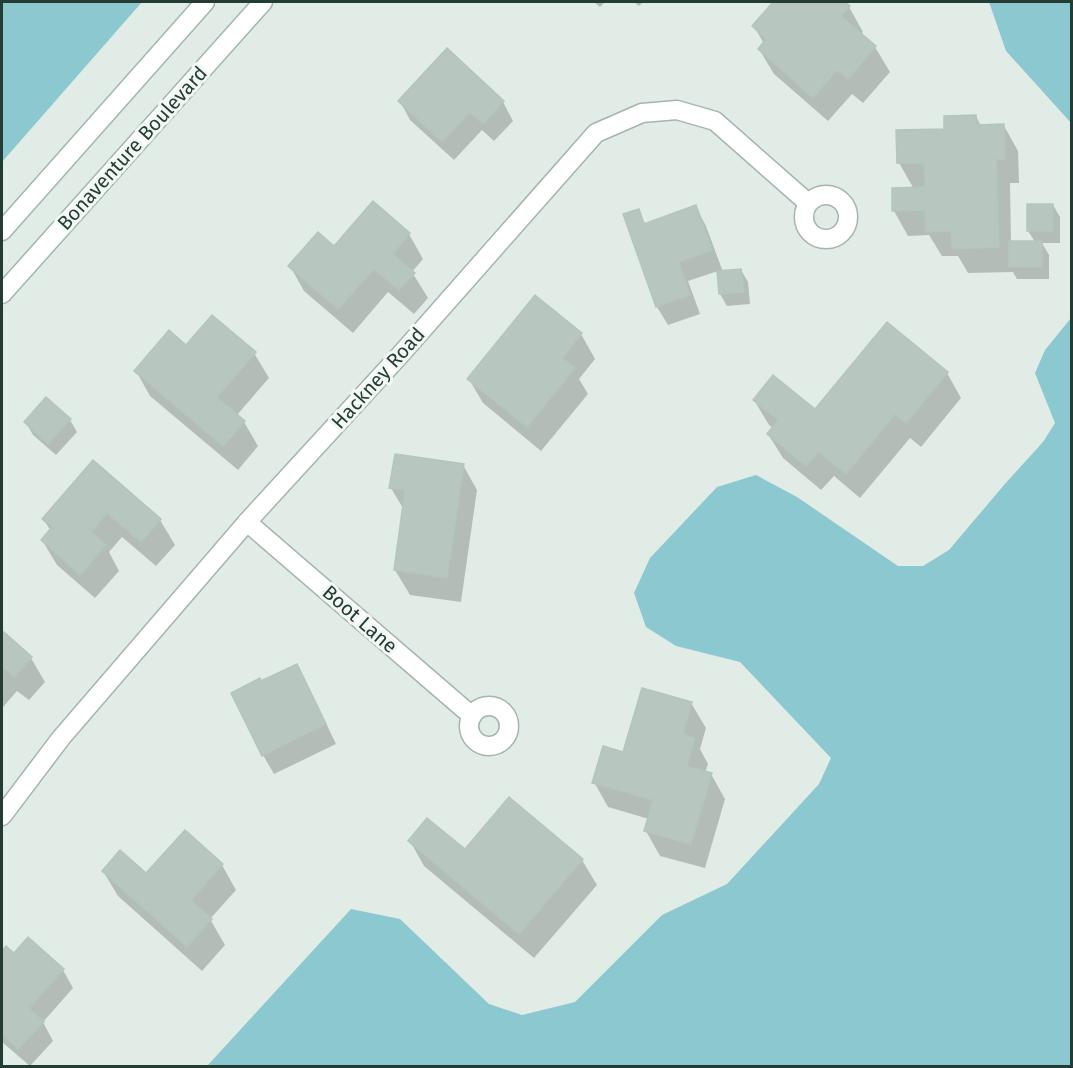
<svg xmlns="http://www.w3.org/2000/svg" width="1073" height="1068" font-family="'Fira Sans',sans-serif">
<rect width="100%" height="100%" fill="#e2ece7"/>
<g fill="#8cc8cf">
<polygon points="2,2 142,2 2,162"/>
<polygon points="989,2 1071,2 1071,123 1006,51"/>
<polygon points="1071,318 1071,1065 1069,1066 207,1066 351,909 400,919 489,1004 522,1015 575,1002 662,915 727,884 819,784 831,758 740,662 676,646 646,627 634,593 650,558 717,487 756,475 797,497 898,566 923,566 949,550 1004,485 1043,442 1055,423 1035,373 1045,350"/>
</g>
<g fill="#0003">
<polygon points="594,2 605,2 600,7"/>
<polygon points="634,2 643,2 639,6"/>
<polygon points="775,2 843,2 849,7 863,32 861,34 875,47 890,72 863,103 852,94 828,121 774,74 759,49 764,44 754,26"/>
<polygon points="400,101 503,102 513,121 494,141 482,130 454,160 410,120"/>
<polygon points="976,116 981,126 1004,126 1018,151 1019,183 1010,183 1011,242 1035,242 1028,231 1053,205 1060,217 1060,243 1042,243 1049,255 1049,279 1017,279 1013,272 968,273 958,256 942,256 929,235 908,236 894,211 914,189 899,163 946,131"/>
<polygon points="373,203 409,234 423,259 412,272 428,298 414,314 388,292 353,333 304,291 290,266 334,248"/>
<polygon points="696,207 706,226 723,272 741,270 748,282 750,304 727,306 720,294 718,271 688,281 700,314 668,325 657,307 638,211 646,225"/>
<polygon points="581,334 595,359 579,379 588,394 541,451 483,403 469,379"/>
<polygon points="254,353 269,378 237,415 244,422 258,446 238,470 150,396 136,371"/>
<polygon points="947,373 961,398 921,447 910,438 860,498 834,476 821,490 783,458 768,434 773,428 769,425 754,400 815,411"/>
<polygon points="70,420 77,432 56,455 33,435 26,422"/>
<polygon points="94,462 160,520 175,545 156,566 122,537 109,552 119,571 95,598 57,565 42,540 51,531 43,519"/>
<polygon points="463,465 477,490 461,602 410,595 395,570 404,510 391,488"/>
<polygon points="4,634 31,658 45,682 29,700 17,691 3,707 2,706 2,637"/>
<polygon points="261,683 307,684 336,744 274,774 263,755"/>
<polygon points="691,703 706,728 700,749 708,764 705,773 711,774 725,799 705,868 660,856 646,831 649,819 608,807 594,782 624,754"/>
<polygon points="509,799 582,860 597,885 534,958 424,866 410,841 465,852"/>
<polygon points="185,832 222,865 236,890 210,919 225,945 202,971 118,896 103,871 146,875"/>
<polygon points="6,948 14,955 63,970 73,988 43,1022 53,1041 30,1066 2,1042 2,953"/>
</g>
<g fill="#b8c6c0" stroke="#b5c5bd" stroke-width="1.5">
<polygon points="773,2 845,2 850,6 841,16 876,46 848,79 837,70 813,98 758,49 766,39 752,26"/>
<polygon points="447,48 504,101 483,124 470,112 442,142 398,101"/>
<polygon points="976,115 977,125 1004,124 1005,159 996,159 999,247 952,249 951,231 926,232 925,210 892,211 892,188 925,187 924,163 897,163 896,130 944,129 944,116"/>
<polygon points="373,201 410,233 393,254 415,273 399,290 374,269 338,309 288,266 318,232 334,246"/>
<rect x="1027" y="204" width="26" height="27"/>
<polygon points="696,205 712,250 679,262 690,295 656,307 623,214 639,209 644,224"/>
<rect x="1009" y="241" width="33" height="26"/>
<polygon points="741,269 744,292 719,294 717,271"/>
<polygon points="535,295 582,333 562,358 575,368 527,427 467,379"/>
<polygon points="212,315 256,352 217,397 245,421 223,446 134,371 169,330 186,345"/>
<polygon points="887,322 948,372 906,423 895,414 846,474 819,452 806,466 767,434 778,420 753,400 773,375 815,409"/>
<polygon points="46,397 71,419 48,444 24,422"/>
<polygon points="395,454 464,464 447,578 394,570 405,490 389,488"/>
<polygon points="93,460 161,519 141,542 107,513 91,532 106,545 80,575 41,540 52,527 42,519"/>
<polygon points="4,632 32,657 14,677 3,667 2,668 2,635"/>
<polygon points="297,664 326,724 262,756 231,693 260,678 261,681"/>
<polygon points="642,688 692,702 683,734 695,738 687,766 712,773 691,844 644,831 653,800 592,783 603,746 623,752"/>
<polygon points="509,797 583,859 519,934 408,841 427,818 465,849"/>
<polygon points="185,830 223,864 191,900 212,919 187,947 102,871 120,850 146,873"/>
<polygon points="28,937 64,969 29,1008 44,1022 18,1049 2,1034 2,951 6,946 14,953"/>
</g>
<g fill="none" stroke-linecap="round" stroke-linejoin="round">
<g stroke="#a5b4ae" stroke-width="21">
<g id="minor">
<circle cx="826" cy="217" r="22"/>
<polyline points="247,522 472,716"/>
<circle cx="489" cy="726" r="20"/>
<polyline points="2,816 61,738 247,522 401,354 596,133 642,113 677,110 715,121 808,203"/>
</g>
</g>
<g stroke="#a1b7ae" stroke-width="21">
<g id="secondary">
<polyline points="2,231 205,2"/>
<polyline points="2,294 263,2"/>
</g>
</g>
<use href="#minor" stroke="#fff" stroke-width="18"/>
<use href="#secondary" stroke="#fff" stroke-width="18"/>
</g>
<g text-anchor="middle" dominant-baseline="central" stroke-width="6" stroke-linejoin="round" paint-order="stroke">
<g font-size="20" fill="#233c34" stroke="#f3f8f5">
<text transform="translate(132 148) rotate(-48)">Bonaventure Boulevard</text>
<text transform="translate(378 378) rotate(-48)">Hackney Road</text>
<text transform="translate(360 619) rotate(41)">Boot Lane</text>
</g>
</g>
<rect width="1073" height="1068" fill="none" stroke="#233c34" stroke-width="6"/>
</svg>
